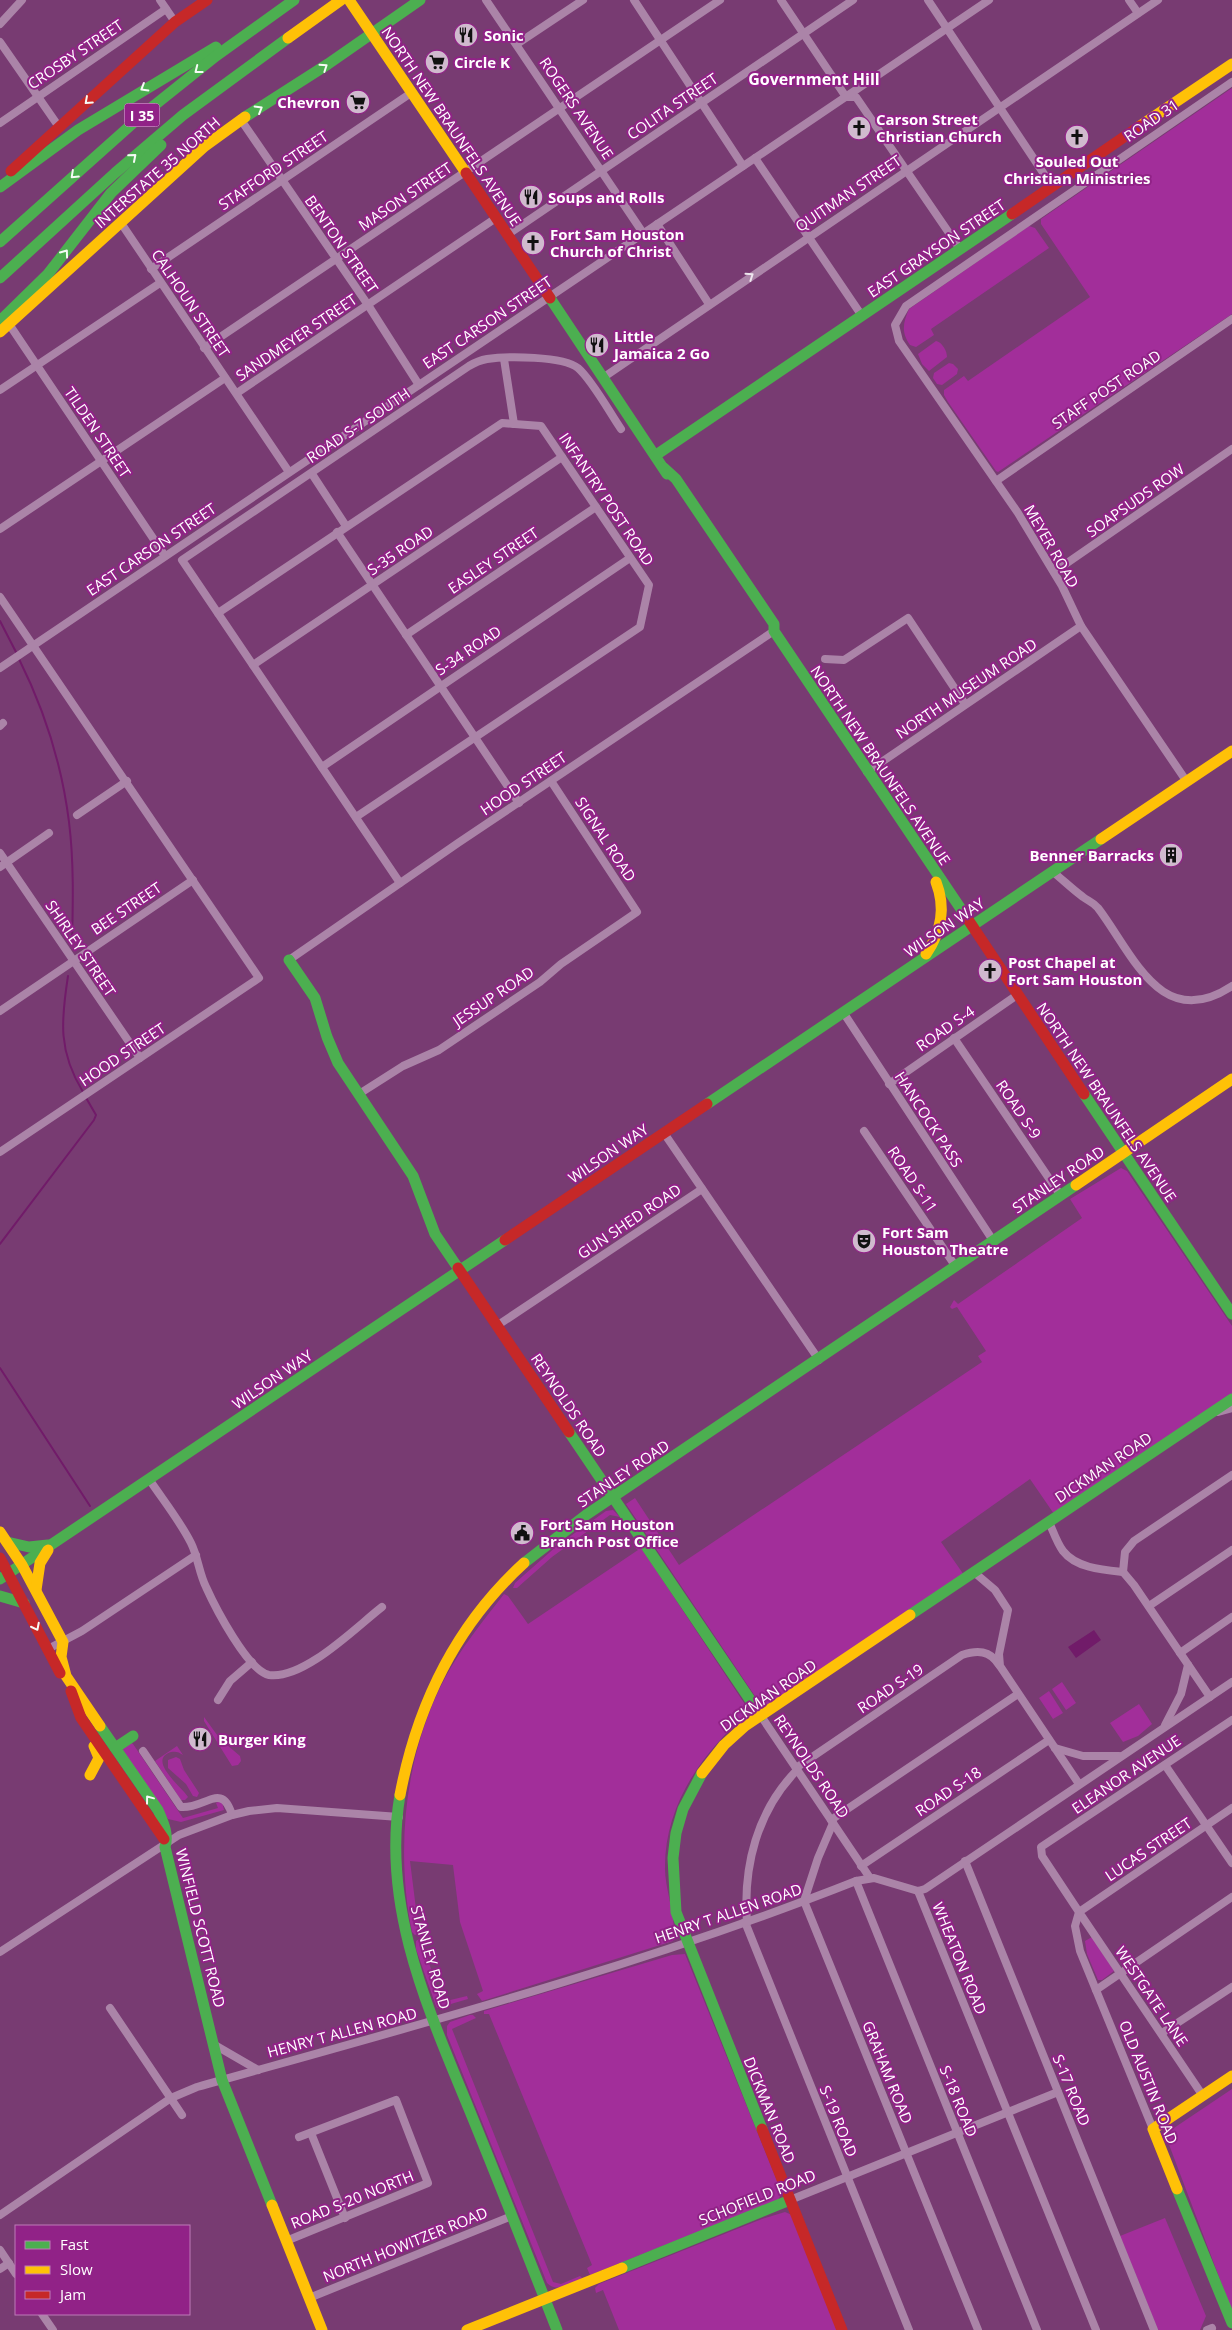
<svg xmlns="http://www.w3.org/2000/svg" width="1232" height="2330" font-family="'Open Sans',sans-serif">
<rect width="100%" height="100%" fill="#783b72"/>
<g fill="#a22e9a">
<polygon points="1232,88 1232,314 998,472 996,471 948,402 944,395 944,390 964,376 968,381 1090,297 1041,224 1041,219"/>
<path d="M 1029,226 L 1035,228 L 1049,248 L 931,329 L 934,335 L 916,347 L 910,345 C 901,332 903,323 909,309 Z"/>
<path d="M 936,341 C 942,342 947,351 947,357 L 929,371 L 922,364 L 918,354 Z"/>
<polygon points="949,363 953,364 958,369 957,374 942,385 937,384 933,378 934,373"/>
<polygon points="1121,1168 1127,1171 1232,1326 1232,1394 1054,1514 1030,1479 941,1542 964,1575 770,1705 759,1702 626,1504 635,1498 679,1565 982,1362 978,1356 986,1351 957,1307 952,1309 950,1307 954,1300 958,1304 1082,1218 1070,1199"/>
<polygon points="613,1510 620,1517 610,1515 552,1557 517,1588 513,1588 515,1583 558,1545 606,1511"/>
<path d="M 635,1543 L 642,1549 L 750,1712 C 702,1751 664,1806 665,1869 C 665,1890 678,1924 673,1941 L 482,2001 L 477,1994 L 483,1991 L 460,1922 L 453,1865 L 410,1861 L 419,1933 L 415,1935 L 412,1932 C 395,1848 405,1754 445,1678 C 461,1648 483,1621 504,1594 L 508,1596 L 528,1624 L 638,1550 L 634,1547 Z"/>
<polygon points="1062,1682 1076,1703 1066,1710 1052,1689"/>
<polygon points="1049,1691 1063,1713 1053,1719 1039,1698"/>
<polygon points="1139,1704 1152,1724 1138,1736 1123,1742 1110,1723"/>
<polygon points="204,1717 220,1739 240,1756 241,1761 238,1765 232,1766 204,1721"/>
<polygon points="131,1743 133,1744 183,1818 218,1808 216,1803 220,1801 222,1802 224,1810 181,1822 168,1819 122,1754 123,1748"/>
<path d="M 177,1746 L 183,1755 C 179,1752 176,1751 171,1752 C 146,1760 183,1788 188,1797 L 185,1800 L 181,1800 L 155,1761 Z"/>
<polygon points="176,1757 180,1759 184,1770 199,1793 197,1797 193,1796 186,1784 168,1768 168,1760"/>
<polygon points="1092,1937 1114,1971 1102,1980 1098,1980 1087,1954 1085,1941"/>
<polygon points="419,1939 422,1942 442,2002 467,1996 468,1999 437,2008 436,2006 416,1949 416,1941"/>
<polygon points="685,1954 782,2193 778,2200 590,2275 587,2268 592,2265 489,2014 484,2014 484,2011 672,1955"/>
<path d="M 470,2015 L 473,2015 L 476,2018 L 452,2029 L 553,2282 L 561,2284 L 580,2276 L 582,2278 C 572,2284 556,2293 547,2283 L 447,2035 L 447,2026 L 450,2022 Z"/>
<polygon points="1232,2089 1232,2311 1165,2134"/>
<polygon points="785,2212 792,2215 839,2330 619,2330 603,2290 596,2293 595,2288 599,2284 762,2219"/>
<polygon points="1165,2218 1206,2316 1200,2330 1158,2330 1120,2236"/>
</g>
<polygon fill="#711b69" points="1094,1630 1101,1640 1076,1658 1068,1647"/>
<g fill="none" stroke-linecap="round" stroke-linejoin="round">
<g stroke="#711b69" stroke-width="2">
<polyline points="0,621 17,654"/>
<path d="M 19,659 C 44,709 62,766 69,822 C 74,862 73,903 72,943"/>
<path d="M 68,976 C 61,1021 58,1051 83,1092"/>
<polyline points="0,1244 94,1120 96,1115 85,1096"/>
<polyline points="0,1368 90,1506"/>
</g>
<g stroke="#ab84a8" stroke-width="8">
<polyline points="160,0 175,22"/>
<polyline points="486,0 643,233"/>
<polyline points="634,0 743,166"/>
<polyline points="781,0 846,97 856,97 960,249"/>
<polyline points="928,0 1052,186"/>
<polyline points="1129,0 1138,13"/>
<polyline points="0,24 22,0"/>
<polyline points="0,42 59,127"/>
<polyline points="517,44 583,0"/>
<polyline points="241,120 368,305 419,385"/>
<polyline points="0,123 166,9"/>
<polyline points="755,158 862,316"/>
<polyline points="121,223 289,472"/>
<polyline points="657,224 709,304"/>
<polyline points="507,235 853,0"/>
<polyline points="151,269 411,93"/>
<polyline points="9,324 165,556"/>
<polyline points="204,348 720,0"/>
<polyline points="504,359 514,424"/>
<polyline points="604,377 1158,0"/>
<polyline points="0,390 160,283"/>
<polyline points="237,393 496,218"/>
<polyline points="312,474 346,526"/>
<polyline points="996,481 1232,319"/>
<polyline points="0,529 225,378"/>
<polyline points="337,532 519,803"/>
<polyline points="1054,572 1232,449"/>
<polyline points="0,597 259,978 0,1152"/>
<polyline points="218,613 502,423 541,426 649,585 640,627 356,817"/>
<polyline points="406,635 596,507"/>
<polyline points="825,659 844,660 908,618 965,704"/>
<polyline points="253,665 562,457"/>
<polyline points="0,668 989,0"/>
<polyline points="0,726 3,723"/>
<polyline points="322,767 630,558"/>
<polyline points="867,772 1081,626"/>
<polyline points="1187,782 1081,626 1062,586 1018,513 899,341 895,325 906,306 1232,82"/>
<polyline points="77,815 127,781"/>
<polyline points="0,853 140,1058"/>
<polyline points="0,867 49,833"/>
<path d="M 1053,872 C 1063,880 1072,889 1083,897 C 1088,901 1093,902 1098,908 C 1133,954 1161,1033 1232,986"/>
<path d="M 400,883 L 182,560 L 469,366 C 474,363 481,360 487,359 C 507,356 563,356 578,368 C 592,380 610,413 621,429"/>
<polyline points="289,960 458,843 774,631"/>
<polyline points="0,1011 193,880"/>
<polyline points="843,1012 994,1242"/>
<polyline points="954,1038 1061,1196"/>
<polyline points="889,1084 1017,995"/>
<polyline points="359,1094 403,1066 439,1050 540,982 561,964 637,912 551,781"/>
<polyline points="864,1131 956,1267"/>
<polyline points="664,1133 819,1360"/>
<polyline points="498,1325 702,1189"/>
<polyline points="1218,1412 1232,1408"/>
<path d="M 149,1479 C 163,1500 180,1521 191,1543 C 198,1557 199,1573 206,1587 C 215,1607 248,1671 269,1675 C 304,1680 356,1627 382,1607"/>
<path d="M 1049,1522 C 1053,1531 1057,1543 1063,1551 C 1076,1568 1103,1570 1123,1572 L 1134,1585 L 1210,1697"/>
<polyline points="1123,1572 1125,1552 1134,1541 1232,1475"/>
<polyline points="975,1573 995,1590 1008,1610 999,1654 1000,1666 1079,1784"/>
<polyline points="1149,1606 1232,1550"/>
<polyline points="48,1649 82,1631 196,1555"/>
<polyline points="1180,1653 1232,1617"/>
<polyline points="218,1700 230,1681 252,1662"/>
<polyline points="761,1716 870,1878"/>
<polyline points="1165,1725 1181,1694 1188,1665"/>
<polyline points="1055,1748 1083,1756 1119,1756"/>
<path d="M 143,1751 L 181,1807 C 205,1809 222,1781 232,1815"/>
<polyline points="1165,1765 1232,1863"/>
<path d="M 796,1768 L 962,1655 C 977,1650 990,1650 999,1665"/>
<polyline points="831,1820 1018,1694"/>
<polyline points="833,1823 818,1858 804,1901 978,2330"/>
<polyline points="965,1861 1154,2330"/>
<polyline points="861,1866 1049,1740"/>
<polyline points="856,1881 1037,2330"/>
<polyline points="918,1891 1096,2330"/>
<polyline points="918,1891 925,1889 1232,1682"/>
<polyline points="745,1922 909,2330"/>
<path d="M 747,1922 C 743,1866 757,1811 797,1770"/>
<polyline points="0,1952 179,1835 232,1815 249,1811 277,1808 399,1817"/>
<polyline points="1096,1990 1232,1897"/>
<polyline points="110,2008 182,2115"/>
<polyline points="1162,2033 1232,1987"/>
<polyline points="213,2044 258,2070"/>
<polyline points="1203,2096 1079,1912 1232,1808"/>
<polyline points="1153,2129 1080,1951 1075,1926 1079,1912 1042,1856 1041,1847 1232,1720"/>
<polyline points="311,2133 345,2218"/>
<polyline points="790,2200 1058,2092"/>
<path d="M 0,2215 L 171,2098 L 197,2087 C 418,2025 641,1966 856,1881 L 874,1878 L 918,1891"/>
<polyline points="286,2241 428,2183 396,2100 299,2137"/>
<polyline points="0,2250 16,2274"/>
<polyline points="0,2269 9,2263"/>
<polyline points="309,2298 512,2216"/>
<polyline points="42,2314 53,2330"/>
<polyline points="1207,2330 1212,2328"/>
</g>
<g stroke="#4caf50" stroke-width="11">
<polyline points="245,117 328,64 420,0"/>
<polyline points="0,187 78,130 216,47"/>
<polyline points="0,242 141,116 216,56 294,0"/>
<polyline points="0,278 115,173 183,115 288,38"/>
<polyline points="550,298 667,474"/>
<polyline points="0,321 48,274 111,193 161,145"/>
<polyline points="656,455 1012,214"/>
<polyline points="664,468 676,479 774,624 774,631 965,915"/>
<polyline points="289,960 315,998 327,1037 338,1063 413,1176 435,1234 458,1268"/>
<polyline points="1084,1094 1232,1314"/>
<polyline points="707,1104 1101,839"/>
<polyline points="569,1432 761,1716"/>
<polyline points="7,1542 29,1547 48,1545"/>
<polyline points="524,1563 586,1515 1076,1185"/>
<polyline points="0,1579 505,1240"/>
<polyline points="0,1596 24,1603"/>
<polyline points="910,1615 1232,1399"/>
<path d="M 100,1726 L 158,1810 C 163,1822 169,1834 165,1847 L 222,2080 L 272,2205"/>
<polyline points="115,1748 133,1736"/>
<polyline points="702,1773 683,1809 676,1833 673,1858 676,1912 762,2129"/>
<path d="M 400,1795 C 381,1906 428,2009 469,2109 C 499,2182 528,2256 557,2330"/>
<polyline points="1177,2189 1232,2323"/>
<polyline points="622,2268 790,2200"/>
</g>
<g stroke="#ffc107" stroke-width="11">
<polyline points="349,0 466,173"/>
<polyline points="288,38 341,0"/>
<polyline points="1140,126 1232,64"/>
<polyline points="0,332 205,146 245,117"/>
<polyline points="1101,839 1232,751"/>
<path d="M 926,954 C 942,931 946,908 936,882"/>
<polyline points="1076,1185 1232,1079"/>
<polyline points="0,1532 22,1565 63,1642 61,1657 66,1676 100,1726"/>
<polyline points="36,1590 40,1563 48,1550"/>
<polyline points="702,1773 724,1745 745,1726 910,1615"/>
<polyline points="90,1775 99,1758 94,1746"/>
<path d="M 400,1795 C 417,1706 456,1625 524,1563"/>
<polyline points="1177,2189 1153,2129 1232,2076"/>
<polyline points="272,2205 322,2330"/>
<polyline points="467,2330 622,2268"/>
</g>
<g stroke="#c62828" stroke-width="11">
<polyline points="11,171 175,22 207,0"/>
<polyline points="466,173 550,298"/>
<polyline points="1012,214 1140,126"/>
<polyline points="965,915 1084,1094"/>
<polyline points="505,1240 707,1104"/>
<polyline points="458,1268 569,1432"/>
<polyline points="0,1558 60,1673"/>
<polyline points="71,1691 81,1718 164,1839"/>
<polyline points="762,2129 842,2330"/>
</g>
</g>
<defs><path id="oneway-chevron" d="M-2-3.5L2.5 0L-2 3.5" fill="none" stroke-width="1.6" stroke-linecap="round" stroke-linejoin="round" transform="scale(1.25)"/></defs>
<g stroke="#f6fbf6">
<use href="#oneway-chevron" transform="translate(324 67) rotate(-34)"/>
<use href="#oneway-chevron" transform="translate(198 70) rotate(142)"/>
<use href="#oneway-chevron" transform="translate(144 88) rotate(149)"/>
<use href="#oneway-chevron" transform="translate(88 101) rotate(138)"/>
<use href="#oneway-chevron" transform="translate(259 109) rotate(-31)"/>
<use href="#oneway-chevron" transform="translate(133 157) rotate(-41)"/>
<use href="#oneway-chevron" transform="translate(74 175) rotate(137)"/>
<use href="#oneway-chevron" transform="translate(65 253) rotate(-54)"/>
<use href="#oneway-chevron" transform="translate(36 1627) rotate(63)"/>
<use href="#oneway-chevron" transform="translate(149 1799) rotate(-127)"/>
</g>
<use stroke="#eee6ee" href="#oneway-chevron" transform="translate(750 276) rotate(-34)"/>
<defs>
<g id="restaurant-disc" transform="scale(1.25)"><circle r="9.5" fill="#d0bace" stroke="#912287"/><path d="M-5-6h1v4h1v-4h1v4h1v-4h1v5L-1.5 .5V6h-2V.5L-5-1ZM5-6V6H3V1.5H1.5Q1.5-4 5-6Z" fill="#111"/></g>
<g id="supermarket-disc" transform="scale(1.25)"><circle r="9.5" fill="#d0bace" stroke="#912287"/><path d="M-6-5.5h2.5l.6 2H6L4.5 2H-2.5L-4.4-4H-6ZM-1.5 3.2a1.3 1.3 0 1 0 .1 0ZM3 3.2a1.3 1.3 0 1 0 .1 0Z" fill="#111"/></g>
<g id="church-disc" transform="scale(1.25)"><circle r="9.5" fill="#d0bace" stroke="#912287"/><path d="M-1.2-6h2.4v3.5h3.3v2.4h-3.3V6h-2.4V-.1h-3.3v-2.4h3.3Z" fill="#111"/></g>
<g id="building-disc" transform="scale(1.25)"><circle r="9.5" fill="#d0bace" stroke="#912287"/><path d="M-4-6H4V6H1V3H-1V6H-4ZM-2.5-4.3h1.7v1.8h-1.7ZM.8-4.3h1.7v1.8H.8ZM-2.5-1h1.7V.8h-1.7ZM.8-1h1.7V.8H.8Z" fill="#111"/></g>
<g id="theatre-disc" transform="scale(1.25)"><circle r="9.5" fill="#d0bace" stroke="#912287"/><path d="M-5-5.5Q0-4 5-5.5V0Q5 5 0 6Q-5 5-5 0ZM-3.3-2.5H-1v1.5H-3.3ZM1-2.5H3.3v1.5H1ZM-2.8 1Q0 5.5 2.8 1Z" fill="#111"/></g>
<g id="civic-disc" transform="scale(1.25)"><circle r="9.5" fill="#d0bace" stroke="#912287"/><path d="M-.6-6.5H3V-4.5H.6V-3L4-1V1h2V6H-6V1h2V-1L-.6-3ZM-1.2 2.5V6h2.4V2.5Z" fill="#111"/></g>
</defs>
<g fill-rule="evenodd">
<use href="#restaurant-disc" x="466" y="35"/>
<use href="#supermarket-disc" x="437" y="62"/>
<use href="#supermarket-disc" x="358" y="102"/>
<use href="#church-disc" x="859" y="128"/>
<use href="#church-disc" x="1077" y="137"/>
<use href="#restaurant-disc" x="531" y="197"/>
<use href="#church-disc" x="533" y="243"/>
<use href="#restaurant-disc" x="597" y="345"/>
<use href="#building-disc" x="1171" y="855"/>
<use href="#church-disc" x="990" y="971"/>
<use href="#theatre-disc" x="864" y="1241"/>
<use href="#civic-disc" x="522" y="1533"/>
<use href="#restaurant-disc" x="200" y="1739"/>
</g>
<g text-anchor="middle" dominant-baseline="central" stroke-width="4" stroke-linejoin="round" paint-order="stroke">
<rect fill="#912287" stroke="#debddb" stroke-width="1" x="124.5" y="103.5" width="35" height="23" rx="4"/>
<g font-size="14" font-weight="bold" fill="#fff">
<text x="142" y="115">I 35</text>
</g>
<g font-size="15" font-weight="bold" fill="#fff" stroke="#912287" text-anchor="start">
<text x="484" y="35">Sonic</text>
<text x="454" y="62">Circle K</text>
<text x="340" y="102" text-anchor="end">Chevron</text>
<text x="876" y="119">Carson Street<tspan x="876" dy="17">Christian Church</tspan></text>
<text x="1077" y="161" text-anchor="middle">Souled Out<tspan x="1077" dy="17">Christian Ministries</tspan></text>
<text x="548" y="197">Soups and Rolls</text>
<text x="550" y="234">Fort Sam Houston<tspan x="550" dy="17">Church of Christ</tspan></text>
<text x="614" y="336">Little<tspan x="614" dy="17">Jamaica 2 Go</tspan></text>
<text x="1154" y="855" text-anchor="end">Benner Barracks</text>
<text x="1008" y="962">Post Chapel at<tspan x="1008" dy="17">Fort Sam Houston</tspan></text>
<text x="882" y="1232">Fort Sam<tspan x="882" dy="17">Houston Theatre</tspan></text>
<text x="540" y="1524">Fort Sam Houston<tspan x="540" dy="17">Branch Post Office</tspan></text>
<text x="218" y="1739">Burger King</text>
</g>
<g font-size="15" fill="#fff" stroke="#912287">
<text transform="translate(75 54) rotate(-34)">CROSBY STREET</text>
<text transform="translate(672 106) rotate(-34)">COLITA STREET</text>
<text transform="translate(577 108) rotate(56)">ROGERS AVENUE</text>
<text transform="translate(1151 120) rotate(-34)">ROAD 31</text>
<text transform="translate(452 126) rotate(56)">NORTH NEW BRAUNFELS AVENUE</text>
<text transform="translate(273 170) rotate(-34)">STAFFORD STREET</text>
<text transform="translate(157 172) rotate(-41)">INTERSTATE 35 NORTH</text>
<text transform="translate(848 193) rotate(-34)">QUITMAN STREET</text>
<text transform="translate(405 196) rotate(-34)">MASON STREET</text>
<text transform="translate(342 244) rotate(55)">BENTON STREET</text>
<text transform="translate(936 248) rotate(-34)">EAST GRAYSON STREET</text>
<text transform="translate(191 303) rotate(56)">CALHOUN STREET</text>
<text transform="translate(487 322) rotate(-34)">EAST CARSON STREET</text>
<text transform="translate(296 337) rotate(-34)">SANDMEYER STREET</text>
<text transform="translate(1106 389) rotate(-34)">STAFF POST ROAD</text>
<text transform="translate(358 425) rotate(-34)">ROAD S-7 SOUTH</text>
<text transform="translate(98 432) rotate(56)">TILDEN STREET</text>
<text transform="translate(607 499) rotate(56)">INFANTRY POST ROAD</text>
<text transform="translate(1135 500) rotate(-35)">SOAPSUDS ROW</text>
<text transform="translate(1052 546) rotate(60)">MEYER ROAD</text>
<text transform="translate(151 549) rotate(-34)">EAST CARSON STREET</text>
<text transform="translate(400 550) rotate(-34)">S-35 ROAD</text>
<text transform="translate(493 560) rotate(-34)">EASLEY STREET</text>
<text transform="translate(468 650) rotate(-34)">S-34 ROAD</text>
<text transform="translate(966 688) rotate(-34)">NORTH MUSEUM ROAD</text>
<text transform="translate(881 765) rotate(56)">NORTH NEW BRAUNFELS AVENUE</text>
<text transform="translate(523 783) rotate(-34)">HOOD STREET</text>
<text transform="translate(606 839) rotate(57)">SIGNAL ROAD</text>
<text transform="translate(126 908) rotate(-34)">BEE STREET</text>
<text transform="translate(944 927) rotate(-34)">WILSON WAY</text>
<text transform="translate(81 948) rotate(56)">SHIRLEY STREET</text>
<text transform="translate(493 996) rotate(-34)">JESSUP ROAD</text>
<text transform="translate(945 1028) rotate(-35)">ROAD S-4</text>
<text transform="translate(122 1054) rotate(-34)">HOOD STREET</text>
<text transform="translate(1107 1102) rotate(56)">NORTH NEW BRAUNFELS AVENUE</text>
<text transform="translate(1019 1109) rotate(56)">ROAD S-9</text>
<text transform="translate(929 1119) rotate(57)">HANCOCK PASS</text>
<text transform="translate(608 1153) rotate(-34)">WILSON WAY</text>
<text transform="translate(913 1179) rotate(56)">ROAD S-11</text>
<text transform="translate(1058 1179) rotate(-34)">STANLEY ROAD</text>
<text transform="translate(629 1221) rotate(-34)">GUN SHED ROAD</text>
<text transform="translate(272 1379) rotate(-34)">WILSON WAY</text>
<text transform="translate(569 1405) rotate(56)">REYNOLDS ROAD</text>
<text transform="translate(1103 1467) rotate(-34)">DICKMAN ROAD</text>
<text transform="translate(623 1473) rotate(-34)">STANLEY ROAD</text>
<text transform="translate(890 1688) rotate(-34)">ROAD S-19</text>
<text transform="translate(768 1695) rotate(-35)">DICKMAN ROAD</text>
<text transform="translate(812 1766) rotate(56)">REYNOLDS ROAD</text>
<text transform="translate(1126 1774) rotate(-34)">ELEANOR AVENUE</text>
<text transform="translate(948 1791) rotate(-34)">ROAD S-18</text>
<text transform="translate(1148 1849) rotate(-34)">LUCAS STREET</text>
<text transform="translate(728 1913) rotate(-19)">HENRY T ALLEN ROAD</text>
<text transform="translate(201 1928) rotate(76)">WINFIELD SCOTT ROAD</text>
<text transform="translate(431 1957) rotate(74)">STANLEY ROAD</text>
<text transform="translate(960 1958) rotate(68)">WHEATON ROAD</text>
<text transform="translate(1152 1996) rotate(56)">WESTGATE LANE</text>
<text transform="translate(342 2032) rotate(-15)">HENRY T ALLEN ROAD</text>
<text transform="translate(888 2072) rotate(68)">GRAHAM ROAD</text>
<text transform="translate(1149 2082) rotate(68)">OLD AUSTIN ROAD</text>
<text transform="translate(1072 2090) rotate(68)">S-17 ROAD</text>
<text transform="translate(959 2101) rotate(68)">S-18 ROAD</text>
<text transform="translate(770 2110) rotate(68)">DICKMAN ROAD</text>
<text transform="translate(839 2121) rotate(68)">S-19 ROAD</text>
<text transform="translate(757 2197) rotate(-22)">SCHOFIELD ROAD</text>
<text transform="translate(352 2199) rotate(-22)">ROAD S-20 NORTH</text>
<text transform="translate(405 2244) rotate(-22)">NORTH HOWITZER ROAD</text>
</g>
<g font-size="16" font-weight="bold" fill="#fff" stroke="#912287">
<text x="814" y="79">Government Hill</text>
</g>
</g>
<rect x="15" y="2225" width="175" height="90" fill="#912287" stroke="#bd7ab7"/>
<rect x="25" y="2241" width="25" height="8" fill="#4caf50" stroke="#bd7ab7"/>
<text x="60" y="2250" font-size="15" fill="#ffffff">Fast</text>
<rect x="25" y="2266" width="25" height="8" fill="#ffc107" stroke="#bd7ab7"/>
<text x="60" y="2275" font-size="15" fill="#ffffff">Slow</text>
<rect x="25" y="2291" width="25" height="8" fill="#c62828" stroke="#bd7ab7"/>
<text x="60" y="2300" font-size="15" fill="#ffffff">Jam</text>
</svg>
